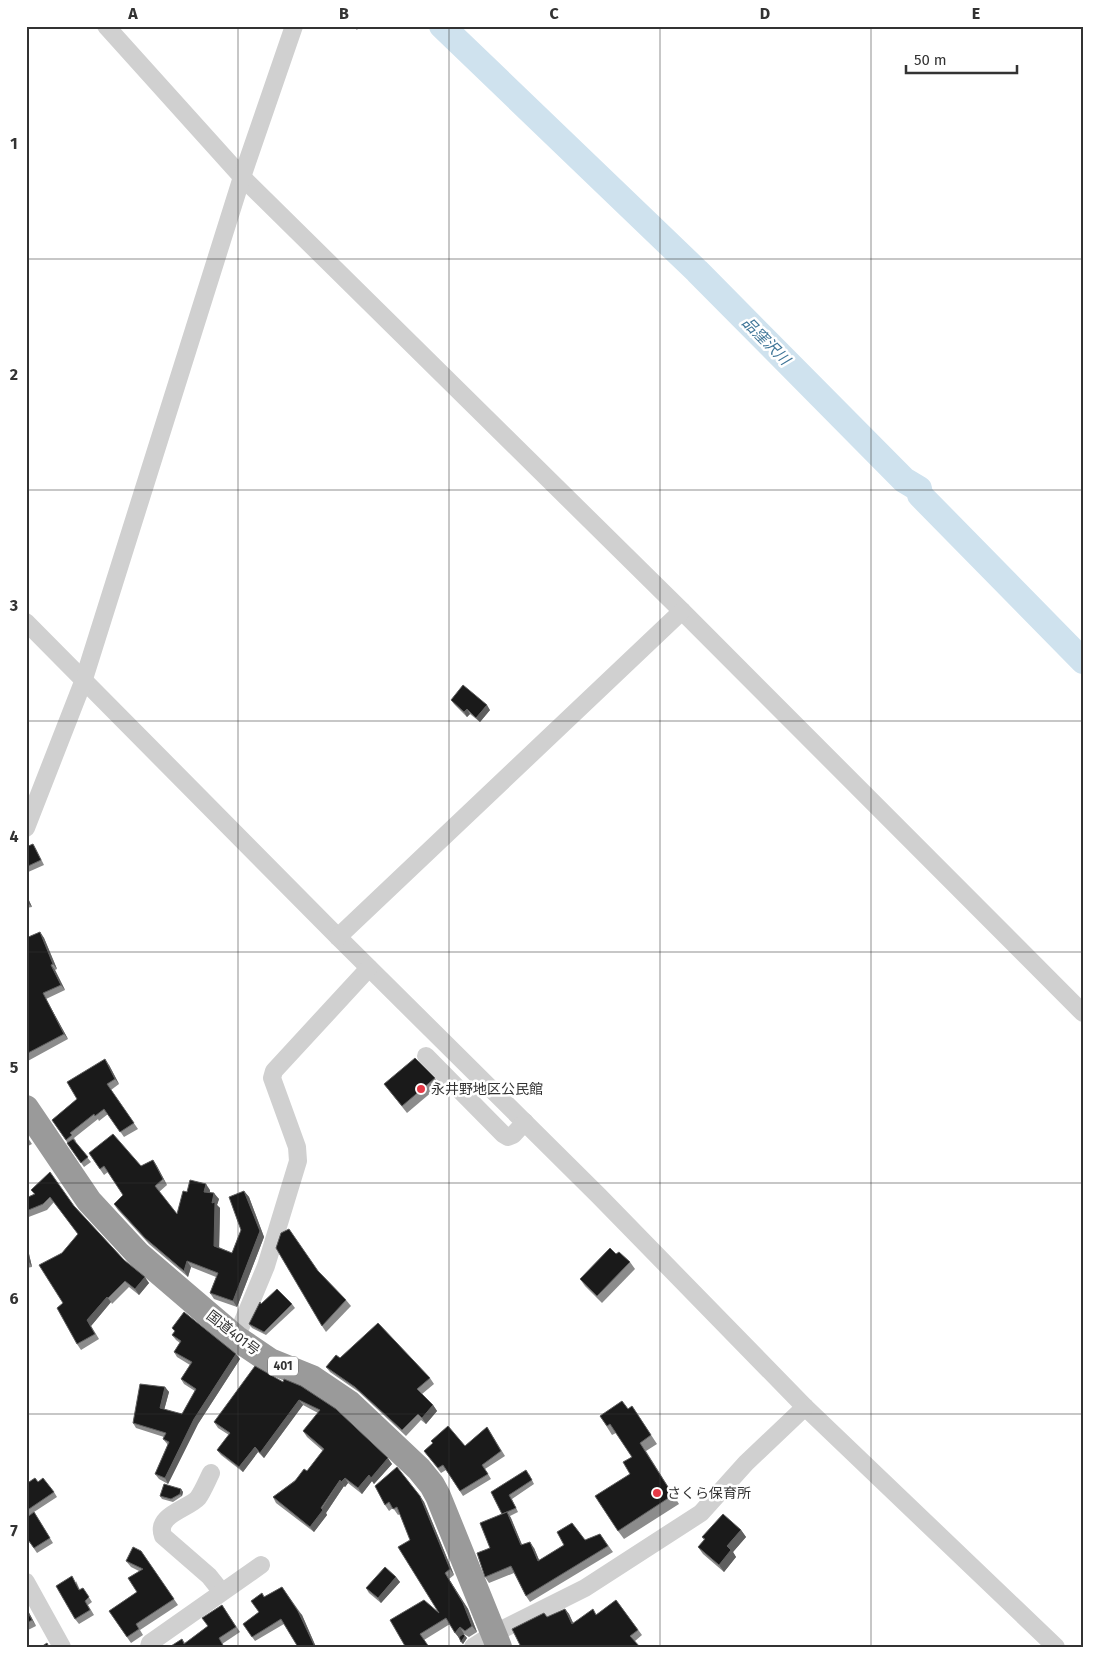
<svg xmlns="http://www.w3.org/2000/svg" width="1109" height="1673" font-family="'Fira Sans','Noto Sans JP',sans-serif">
<rect width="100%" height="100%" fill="#fff"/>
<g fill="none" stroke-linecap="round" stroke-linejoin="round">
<polyline stroke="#cfe2ee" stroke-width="26" points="442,26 697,271 904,480 919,489 920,495 1083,661"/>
<g stroke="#d0d0d0" stroke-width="18">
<polyline points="106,26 242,177 682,611 1083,1013"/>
<polyline points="26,622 338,937 599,1196 805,1407 1056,1647"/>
<polyline points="26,828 83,682 242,177 294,26"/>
<polyline points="338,937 682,611"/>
<polyline points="426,1056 503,1134 508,1137 513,1135 525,1122"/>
<polyline points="236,1338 266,1266 298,1161 297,1147 272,1078 274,1071 369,968"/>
<path d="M 211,1473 C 207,1481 203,1491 198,1498 C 188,1509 155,1515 163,1536 L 209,1576 L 221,1591"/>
<polyline points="26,1582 62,1647"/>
<polyline points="149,1647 150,1643 261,1565"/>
<polyline points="473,1647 493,1634 585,1588 701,1513 746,1463 805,1407"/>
</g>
<polyline stroke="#9a9a9a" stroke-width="26" points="26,1108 89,1201 139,1255 236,1338 270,1361 312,1378 349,1403 419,1469 432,1485 438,1496 499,1647"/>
</g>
<g fill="#8c8c8c">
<polygon points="451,700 490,710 480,722 470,714 467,717 454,704"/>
<polygon points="33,844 36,849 44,865 26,873 26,847"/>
<polygon points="26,894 32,907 26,908"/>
<polygon points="40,932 44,938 57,969 55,970 65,990 46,999 68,1039 26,1062 26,938"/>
<polygon points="109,1065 119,1084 111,1090 138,1129 124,1137 108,1114 99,1121 98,1119 74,1138 76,1141 75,1142 91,1162 84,1167 52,1120 77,1099"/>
<polygon points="435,1078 440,1085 407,1113 384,1084"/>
<polygon points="26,1135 32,1144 26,1147"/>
<polygon points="89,1153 141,1166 153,1160 167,1185 159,1192 177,1214 187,1192 210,1190 210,1192 219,1199 217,1205 220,1208 219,1247 232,1253 241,1230 244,1191 249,1197 264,1237 237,1307 214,1299 210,1293 216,1277 191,1267 188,1277 149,1244 118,1210 114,1204 123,1195 108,1172 104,1175"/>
<polygon points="31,1190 74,1206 124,1260 149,1283 139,1295 129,1287 112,1304 111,1302 91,1326 99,1339 81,1350 77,1344 63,1303 62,1253 78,1234 54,1202 47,1210 26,1218 26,1198 34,1194"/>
<polygon points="26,1249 29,1254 32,1267 26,1268"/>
<polygon points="616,1254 630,1262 635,1269 602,1303 585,1286 580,1279"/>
<polygon points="318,1271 346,1300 351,1306 326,1332 322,1326"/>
<polygon points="261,1304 292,1304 295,1308 266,1335 252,1328 249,1324"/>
<polygon points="172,1328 236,1354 240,1359 198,1424 168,1484 159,1479 155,1474 168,1445 163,1439 164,1437 136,1428 133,1423 165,1387 169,1392 164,1410 182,1414 195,1391 184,1384 181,1379 190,1365 177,1357 174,1352 180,1343 176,1340 172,1335 175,1332"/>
<polygon points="340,1358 430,1378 434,1384 422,1394 433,1405 437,1411 426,1424 421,1420 406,1436 359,1392 330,1372 326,1367"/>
<polygon points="283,1382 392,1464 374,1484 372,1481 362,1494 348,1483 345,1487 344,1486 326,1513 327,1515 314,1532 276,1503 273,1497 307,1471 323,1451 307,1437 303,1431 318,1413 303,1405 264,1458 258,1452 243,1472 221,1455 217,1450 229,1435 218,1428 214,1422"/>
<polygon points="632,1406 657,1444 646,1451 679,1504 624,1539 618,1531 630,1474 632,1457 616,1433 612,1435 600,1416 628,1409"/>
<polygon points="487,1427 505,1456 485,1469 491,1479 463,1496 446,1470 441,1473 424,1451 433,1443 431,1441 465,1446"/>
<polygon points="529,1474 534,1484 512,1499 518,1512 510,1516 522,1545 534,1548 539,1560 600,1534 613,1552 530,1602 526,1596 514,1573 489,1583 485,1577 490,1548 502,1514 491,1492"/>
<polygon points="38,1482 54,1492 57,1497 34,1512 53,1543 37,1553 26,1537 29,1516 26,1512"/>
<polygon points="375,1486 420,1496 424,1502 454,1575 449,1579 468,1609 477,1632 469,1637 464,1634 467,1638 463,1644 450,1624 424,1640 403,1647 439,1613 400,1514 398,1515 393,1508 389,1511 385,1505"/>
<polygon points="181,1489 183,1492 182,1496 173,1502 162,1499 160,1496"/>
<polygon points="741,1530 746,1537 733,1552 736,1557 724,1572 703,1554 698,1547 704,1540 702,1537"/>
<polygon points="141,1551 178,1605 140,1630 143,1635 131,1643 109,1611 137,1592 139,1571 131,1567 126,1561"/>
<polygon points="396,1577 400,1582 381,1603 369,1593 366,1588"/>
<polygon points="76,1581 80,1590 83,1588 92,1602 88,1605 94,1615 79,1624 75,1619"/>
<polygon points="282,1587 302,1615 316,1647 317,1647 298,1647 284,1624 255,1641 243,1624 259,1612 264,1597"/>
<polygon points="616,1600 642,1635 635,1641 547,1617 565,1609 569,1614 573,1623 596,1615"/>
<polygon points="222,1605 240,1632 222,1644 171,1647 182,1639 185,1643 208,1626"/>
<polygon points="26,1607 36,1626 26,1631"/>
</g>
<g fill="#5f5f5f">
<polygon points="354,26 359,26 357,30"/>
<polygon points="487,705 490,710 480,722 476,718"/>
<polygon points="467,709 470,714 467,717 464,712"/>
<polygon points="26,894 32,907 28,903 26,898"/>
<polygon points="40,932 44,938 57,969 53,964"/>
<polygon points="51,965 55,970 65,990 61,985"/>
<polygon points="43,993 46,999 68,1039 64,1034"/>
<polygon points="105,1059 109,1065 119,1084 115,1079"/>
<polygon points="153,1160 157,1166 167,1185 163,1179"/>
<polygon points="206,1184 210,1190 209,1198 204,1192"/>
<polygon points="244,1191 249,1197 264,1237 237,1307 233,1301 260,1231"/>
<polygon points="214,1193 219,1199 217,1205 220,1208 219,1252 214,1246 212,1203"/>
<polygon points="26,1249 29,1254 32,1267 29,1262"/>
<polygon points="187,1261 191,1267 188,1277 184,1271"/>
<polygon points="145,1277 149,1283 139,1295 135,1289"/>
<polygon points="107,1297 111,1302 91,1326 99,1339 87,1320"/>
<polygon points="236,1354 240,1359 198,1424 168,1484 165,1478 194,1419"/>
<polygon points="165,1387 169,1392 163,1414 160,1408"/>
<polygon points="299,1400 303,1405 264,1458 260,1453"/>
<polygon points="433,1405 437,1411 426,1424 422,1418"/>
<polygon points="255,1447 258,1452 243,1472 239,1467"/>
<polygon points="388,1458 392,1464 374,1484 372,1481 362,1494 358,1488 369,1475"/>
<polygon points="345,1478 348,1483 345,1487 341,1482"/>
<polygon points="340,1480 344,1486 326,1513 327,1515 314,1532 310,1527"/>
<polygon points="181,1489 183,1492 182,1496 180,1494"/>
<polygon points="420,1496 424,1502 454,1575 450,1569"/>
<polygon points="507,1512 511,1518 525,1552 521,1545"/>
<polygon points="741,1530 746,1537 733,1552 736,1557 724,1572 719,1565 727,1546"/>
<polygon points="530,1542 534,1548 542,1567 538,1561"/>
<polygon points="445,1573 468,1609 477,1632 472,1626"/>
<polygon points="396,1577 400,1582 381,1603 378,1598"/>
<polygon points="26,1607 36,1626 32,1620 26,1609"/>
<polygon points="565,1609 569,1614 576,1629 572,1624"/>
<polygon points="298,1611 302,1615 316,1647 315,1647"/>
<polygon points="460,1627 464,1634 460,1639 455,1633"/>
<polygon points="465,1636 467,1638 463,1644 461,1642"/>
</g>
<g fill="#1a1a1a" stroke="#5f5f5f">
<polygon points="463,685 487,705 476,718 467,709 464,712 451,700"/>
<polygon points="33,844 41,860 26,867 26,847"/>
<polygon points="40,932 53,964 51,965 61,985 43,993 64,1034 26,1054 26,938"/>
<polygon points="415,1058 435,1078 402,1106 384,1084"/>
<polygon points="105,1059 115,1079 107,1084 134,1123 120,1132 104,1109 95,1116 94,1114 70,1133 72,1135 66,1140 52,1120 77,1099 67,1082"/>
<polygon points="113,1134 141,1166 153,1160 163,1179 155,1186 177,1214 183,1191 187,1192 190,1180 206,1184 204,1192 214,1193 212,1203 215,1202 214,1246 232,1253 241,1230 229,1197 244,1191 260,1231 233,1301 210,1293 218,1273 187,1261 184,1271 145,1238 114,1204 123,1195 104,1166 100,1169 89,1153"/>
<polygon points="73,1139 88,1157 81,1163 67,1143"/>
<polygon points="50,1172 74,1206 124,1260 145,1277 135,1289 125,1281 108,1298 107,1297 87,1320 95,1334 77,1344 57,1308 63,1303 39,1265 62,1253 78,1234 50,1197 43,1204 26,1211 26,1198 35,1194 31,1190"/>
<polygon points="289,1229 318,1271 346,1300 322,1326 276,1248 281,1233"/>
<polygon points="610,1248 616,1254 619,1252 630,1262 597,1296 580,1279"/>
<polygon points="26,1250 29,1262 26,1262"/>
<polygon points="277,1289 292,1304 264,1332 249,1324 260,1302 261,1304"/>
<polygon points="184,1312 236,1354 194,1419 165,1478 155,1474 169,1442 163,1439 166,1433 133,1423 140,1384 165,1387 160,1408 182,1414 196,1389 181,1379 192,1362 174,1352 181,1341 172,1335 175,1331 172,1328"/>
<polygon points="378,1323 430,1378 417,1389 433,1405 422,1418 418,1414 402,1430 355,1387 326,1367 336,1355 340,1358"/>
<polygon points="255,1366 283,1382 284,1379 301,1386 336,1409 388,1458 371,1478 369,1475 358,1488 345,1478 341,1482 340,1480 321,1508 323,1510 310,1527 273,1497 295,1481 304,1469 307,1471 324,1449 303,1431 320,1410 299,1400 260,1453 255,1447 239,1467 217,1450 230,1433 214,1422"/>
<polygon points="622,1401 628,1409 632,1406 651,1435 640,1443 673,1495 618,1531 595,1496 630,1474 623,1462 632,1457 610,1424 607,1426 600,1416"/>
<polygon points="448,1426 465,1446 487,1427 501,1451 482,1465 488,1474 460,1491 443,1465 438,1468 424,1451 433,1443 431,1441"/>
<polygon points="397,1467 420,1496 450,1569 445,1573 463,1603 472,1626 465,1631 460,1627 455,1633 446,1618 420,1634 429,1647 403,1647 405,1646 390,1620 424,1600 439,1613 398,1547 410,1540 397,1507 393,1509 389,1502 385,1505 375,1486"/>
<polygon points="526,1470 532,1480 509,1495 516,1508 502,1514 491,1492"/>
<polygon points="35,1478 38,1482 43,1478 54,1492 26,1511 26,1484"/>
<polygon points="164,1484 181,1489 180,1494 171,1499 160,1496"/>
<polygon points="34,1512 50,1538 34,1548 26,1537 26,1518"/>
<polygon points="507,1512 521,1545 530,1542 538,1561 564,1545 557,1532 572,1523 585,1540 600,1534 608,1546 526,1596 511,1566 485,1577 477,1553 490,1548 480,1523"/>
<polygon points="723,1514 741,1530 727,1546 731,1550 719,1565 698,1547 705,1539 702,1537"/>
<polygon points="133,1547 141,1551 174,1599 136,1624 139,1629 127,1637 109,1611 137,1592 128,1578 143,1569 126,1561"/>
<polygon points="385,1567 396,1577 378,1598 366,1588"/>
<polygon points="72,1576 79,1590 83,1588 89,1597 85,1601 90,1610 75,1619 56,1586"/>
<polygon points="282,1587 298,1611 315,1647 298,1647 281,1619 252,1637 243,1624 259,1612 251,1601 262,1593 264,1597"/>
<polygon points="616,1600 638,1630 630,1636 640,1647 519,1647 520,1645 512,1629 544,1613 547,1617 565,1609 572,1624 593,1609 596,1615"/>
<polygon points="222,1605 236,1627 219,1638 224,1647 171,1647 171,1646 182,1639 184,1644 208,1626 202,1618"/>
<polygon points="26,1609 32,1620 26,1623"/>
<polygon points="463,1634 465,1636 461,1642 459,1637"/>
<polygon points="47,1643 49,1647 41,1647"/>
</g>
<path fill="none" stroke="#333" stroke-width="1" stroke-opacity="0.55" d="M 238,26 L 238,1647M 449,26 L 449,1647M 660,26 L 660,1647M 871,26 L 871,1647M 26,259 L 1083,259M 26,490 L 1083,490M 26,721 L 1083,721M 26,952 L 1083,952M 26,1183 L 1083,1183M 26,1414 L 1083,1414"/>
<g fill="#e63946" stroke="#fff" stroke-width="2">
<circle cx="421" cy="1089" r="5"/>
<circle cx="657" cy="1493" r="5"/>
</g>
<g text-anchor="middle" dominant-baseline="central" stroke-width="5" stroke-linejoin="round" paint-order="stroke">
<rect fill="#fff" stroke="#707070" stroke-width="1" x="268" y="1356.5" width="30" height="19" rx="4"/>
<g font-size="12" font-weight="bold" fill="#333">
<text x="283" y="1366">401</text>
</g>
<g font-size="14" fill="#333" stroke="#fff" text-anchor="start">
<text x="431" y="1089">永井野地区公民館</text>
<text x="667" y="1493">さくら保育所</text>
</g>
<g font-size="14" fill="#333" stroke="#fff">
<text transform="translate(233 1333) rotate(38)">国道401号</text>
</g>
<g font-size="15" font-style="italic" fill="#3f7597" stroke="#fff">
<text transform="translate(766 341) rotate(45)">品窪沢川</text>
</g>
</g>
<rect width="1109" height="1673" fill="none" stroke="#ffffff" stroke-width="55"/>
<path d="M906 65v8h111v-8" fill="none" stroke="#333333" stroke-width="2.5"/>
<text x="914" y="65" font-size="15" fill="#333333" stroke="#ffffff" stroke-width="4" paint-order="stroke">50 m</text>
<rect x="28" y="28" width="1054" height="1618" fill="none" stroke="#333" stroke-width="2"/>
<g font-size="16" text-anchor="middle" font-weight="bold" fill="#333">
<text x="133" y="19">A</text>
<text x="344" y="19">B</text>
<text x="554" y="19">C</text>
<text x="765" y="19">D</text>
<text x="976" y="19">E</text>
<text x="14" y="149">1</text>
<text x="14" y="380">2</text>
<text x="14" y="611">3</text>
<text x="14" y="842">4</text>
<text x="14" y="1073">5</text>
<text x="14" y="1304">6</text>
<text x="14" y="1536">7</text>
</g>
</svg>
